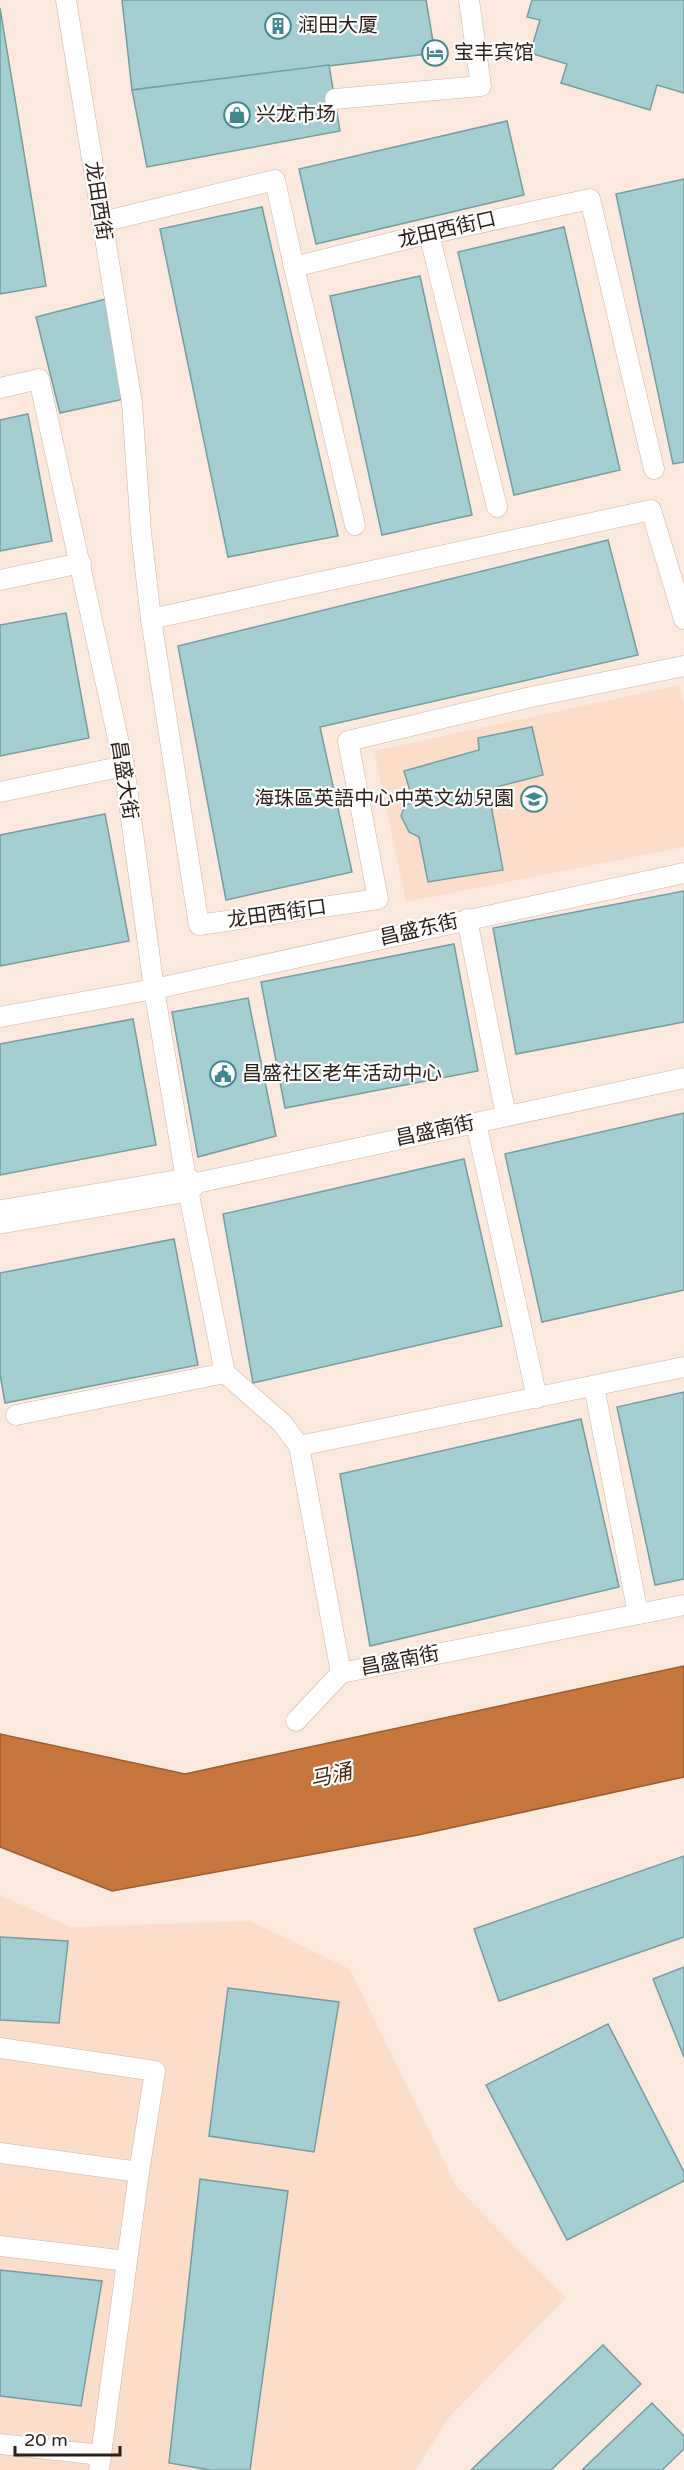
<svg xmlns="http://www.w3.org/2000/svg" width="684" height="2470" font-family="'Varela Round','Noto Sans SC',sans-serif">
<rect width="100%" height="100%" fill="#fce9dd"/>
<g fill="#fcddca">
<polygon points="679,685 684,703 684,847 406,902 374,751"/>
<polygon points="0,1895 70,1927 251,1921 350,1969 456,2186 566,2298 451,2415 415,2470 0,2470"/>
</g>
<polygon fill="#c7773d" stroke="#985d32" stroke-width="1.5" points="684,1666 684,1777 418,1835 112,1891 0,1847 0,1734 185,1774"/>
<g fill="#a5ced3" stroke="#759ca1" stroke-width="1.5">
<polygon points="122,0 426,0 435,53 132,90"/>
<polygon points="532,0 684,0 684,93 657,85 650,110 561,83 567,64 530,53 540,20 527,17"/>
<polygon points="0,8 46,286 0,294"/>
<polygon points="329,65 340,131 147,167 132,90"/>
<polygon points="507,121 524,195 316,244 299,169"/>
<polygon points="684,179 684,462 673,464 616,194"/>
<polygon points="262,207 338,536 228,557 160,229"/>
<polygon points="564,227 620,470 514,495 458,252"/>
<polygon points="420,276 472,515 382,535 330,296"/>
<polygon points="106,299 124,399 60,413 36,317"/>
<polygon points="28,414 52,541 0,551 0,420"/>
<polygon points="608,540 638,655 320,727 352,872 226,900 178,646"/>
<polygon points="66,613 89,738 0,756 0,625"/>
<polygon points="532,727 543,775 488,789 503,870 428,882 419,837 409,832 401,816 405,806 413,801 404,771 479,750 478,738"/>
<polygon points="105,814 129,941 0,966 0,835"/>
<polygon points="684,891 684,1022 516,1054 493,928"/>
<polygon points="454,944 478,1071 285,1108 261,982"/>
<polygon points="248,998 276,1136 198,1157 172,1012"/>
<polygon points="133,1019 156,1145 0,1175 0,1044"/>
<polygon points="684,1113 684,1290 542,1322 505,1154"/>
<polygon points="464,1159 502,1326 253,1383 223,1214"/>
<polygon points="174,1239 198,1365 5,1403 0,1374 0,1273"/>
<polygon points="684,1392 684,1579 655,1585 617,1407"/>
<polygon points="581,1419 619,1587 370,1646 340,1474"/>
<polygon points="684,1856 684,1937 499,2001 474,1929"/>
<polygon points="0,1937 68,1941 59,2023 0,2020"/>
<polygon points="684,1967 684,2057 653,1979"/>
<polygon points="228,1988 339,2002 314,2152 209,2136"/>
<polygon points="608,2024 684,2172 684,2181 567,2240 486,2085"/>
<polygon points="200,2179 288,2191 250,2470 210,2470 169,2463"/>
<polygon points="0,2270 102,2281 81,2406 0,2396"/>
<polygon points="603,2345 641,2384 551,2470 471,2470"/>
<polygon points="652,2403 684,2436 684,2449 662,2470 582,2470"/>
</g>
<g fill="none" stroke-linecap="round" stroke-linejoin="round">
<g stroke="#d1b3a0" stroke-width="21">
<g id="lane">
<polyline points="66,0 132,403 141,532 151,619 199,925 378,899 348,741 531,697 684,666"/>
<polyline points="335,99 481,86 469,0"/>
<polyline points="102,222 275,180 294,267 406,239 590,199 654,469"/>
<polyline points="429,234 497,507"/>
<polyline points="294,267 355,525"/>
<polyline points="0,388 39,379 124,766 154,989 187,1185 225,1373 282,1423 299,1446 684,1367"/>
<polyline points="0,580 81,563"/>
<polyline points="151,619 651,510 684,619"/>
<polyline points="0,792 124,766"/>
<polyline points="467,919 506,1116"/>
<polyline points="0,1017 154,989 684,873"/>
<polyline points="476,1123 537,1398"/>
<polyline points="187,1185 684,1078"/>
<polyline points="594,1386 638,1614"/>
<polyline points="16,1415 225,1373"/>
<polyline points="299,1446 341,1673 684,1605"/>
<polyline points="296,1721 341,1673"/>
<polyline points="0,2048 155,2071 139,2172 99,2470"/>
<polyline points="0,2153 139,2172"/>
<polyline points="0,2246 127,2261"/>
<polyline points="0,2444 101,2455"/>
</g>
</g>
<g stroke="#d1b3a0" stroke-width="34">
<polyline id="street" points="0,1217 187,1185"/>
</g>
<use href="#lane" stroke="#fff" stroke-width="20"/>
<use href="#street" stroke="#fff" stroke-width="33"/>
</g>
<defs>
<g id="building-ring" transform="scale(1.35)"><circle r="9.5" fill="#fff" stroke="#408790" stroke-width="1.5"/><path d="M-4-6H4V6H1V3H-1V6H-4ZM-2.5-4.3h1.7v1.8h-1.7ZM.8-4.3h1.7v1.8H.8ZM-2.5-1h1.7V.8h-1.7ZM.8-1h1.7V.8H.8Z" fill="#408790"/></g>
<g id="hotel-ring" transform="scale(1.35)"><circle r="9.5" fill="#fff" stroke="#408790" stroke-width="1.5"/><path d="M-6-4.5h1.5V1H6V5H4.5V3h-9V5H-6ZM-4 0a1.8 1.8 0 1 1 3.6 0ZM.5 0V-2.5h3Q6-2.5 6 0Z" fill="#408790"/></g>
<g id="shop-ring" transform="scale(1.35)"><circle r="9.5" fill="#fff" stroke="#408790" stroke-width="1.5"/><path d="M-5-2.5h2.3a2.7 3.5 0 0 1 5.4 0H5L5.5 6h-11ZM-1.5-2.5h3a1.5 2.3 0 0 0-3 0Z" fill="#408790"/></g>
<g id="school-ring" transform="scale(1.35)"><circle r="9.5" fill="#fff" stroke="#408790" stroke-width="1.5"/><path d="M0-5L7-2L0 1L-7-2ZM-4 1L0 2.5L4 1V4Q0 6-4 4Z" fill="#408790"/></g>
<g id="civic-ring" transform="scale(1.35)"><circle r="9.5" fill="#fff" stroke="#408790" stroke-width="1.5"/><path d="M-.6-6.5H3V-4.5H.6V-3L4-1V1h2V6H-6V1h2V-1L-.6-3ZM-1.2 2.5V6h2.4V2.5Z" fill="#408790"/></g>
</defs>
<g fill-rule="evenodd">
<use href="#building-ring" x="278" y="26"/>
<use href="#hotel-ring" x="435" y="53"/>
<use href="#shop-ring" x="237" y="115"/>
<use href="#school-ring" x="534" y="799"/>
<use href="#civic-ring" x="223" y="1074"/>
</g>
<g text-anchor="middle" dominant-baseline="central" stroke-width="4.5" stroke-linejoin="round" paint-order="stroke">
<g font-size="20" fill="#2b1f18" stroke="#fff" text-anchor="start">
<text x="298" y="26">润田大厦</text>
<text x="454" y="53">宝丰宾馆</text>
<text x="256" y="115">兴龙市场</text>
<text x="514" y="799" text-anchor="end">海珠區英語中心中英文幼兒園</text>
<text x="242" y="1074">昌盛社区老年活动中心</text>
</g>
<g font-size="20" fill="#2b1f18" stroke="#fff">
<text transform="translate(98 201) rotate(81)">龙田西街</text>
<text transform="translate(447 230) rotate(-13)">龙田西街口</text>
<text transform="translate(124 780) rotate(81)">昌盛大街</text>
<text transform="translate(277 914) rotate(-8)">龙田西街口</text>
<text transform="translate(419 930) rotate(-13)">昌盛东街</text>
<text transform="translate(435 1131) rotate(-12)">昌盛南街</text>
<text transform="translate(400 1661) rotate(-11)">昌盛南街</text>
</g>
<g font-size="21" font-style="italic" fill="#4a2810" stroke="#fff">
<text transform="translate(331 1776) rotate(-13)">马涌</text>
</g>
</g>
<path d="M15 2446v9h105v-9" fill="none" stroke="#2b1f18" stroke-width="3"/>
<text x="24" y="2446" font-size="18" fill="#2b1f18" stroke="#ffffff" stroke-width="4.5" paint-order="stroke">20 m</text>
</svg>
